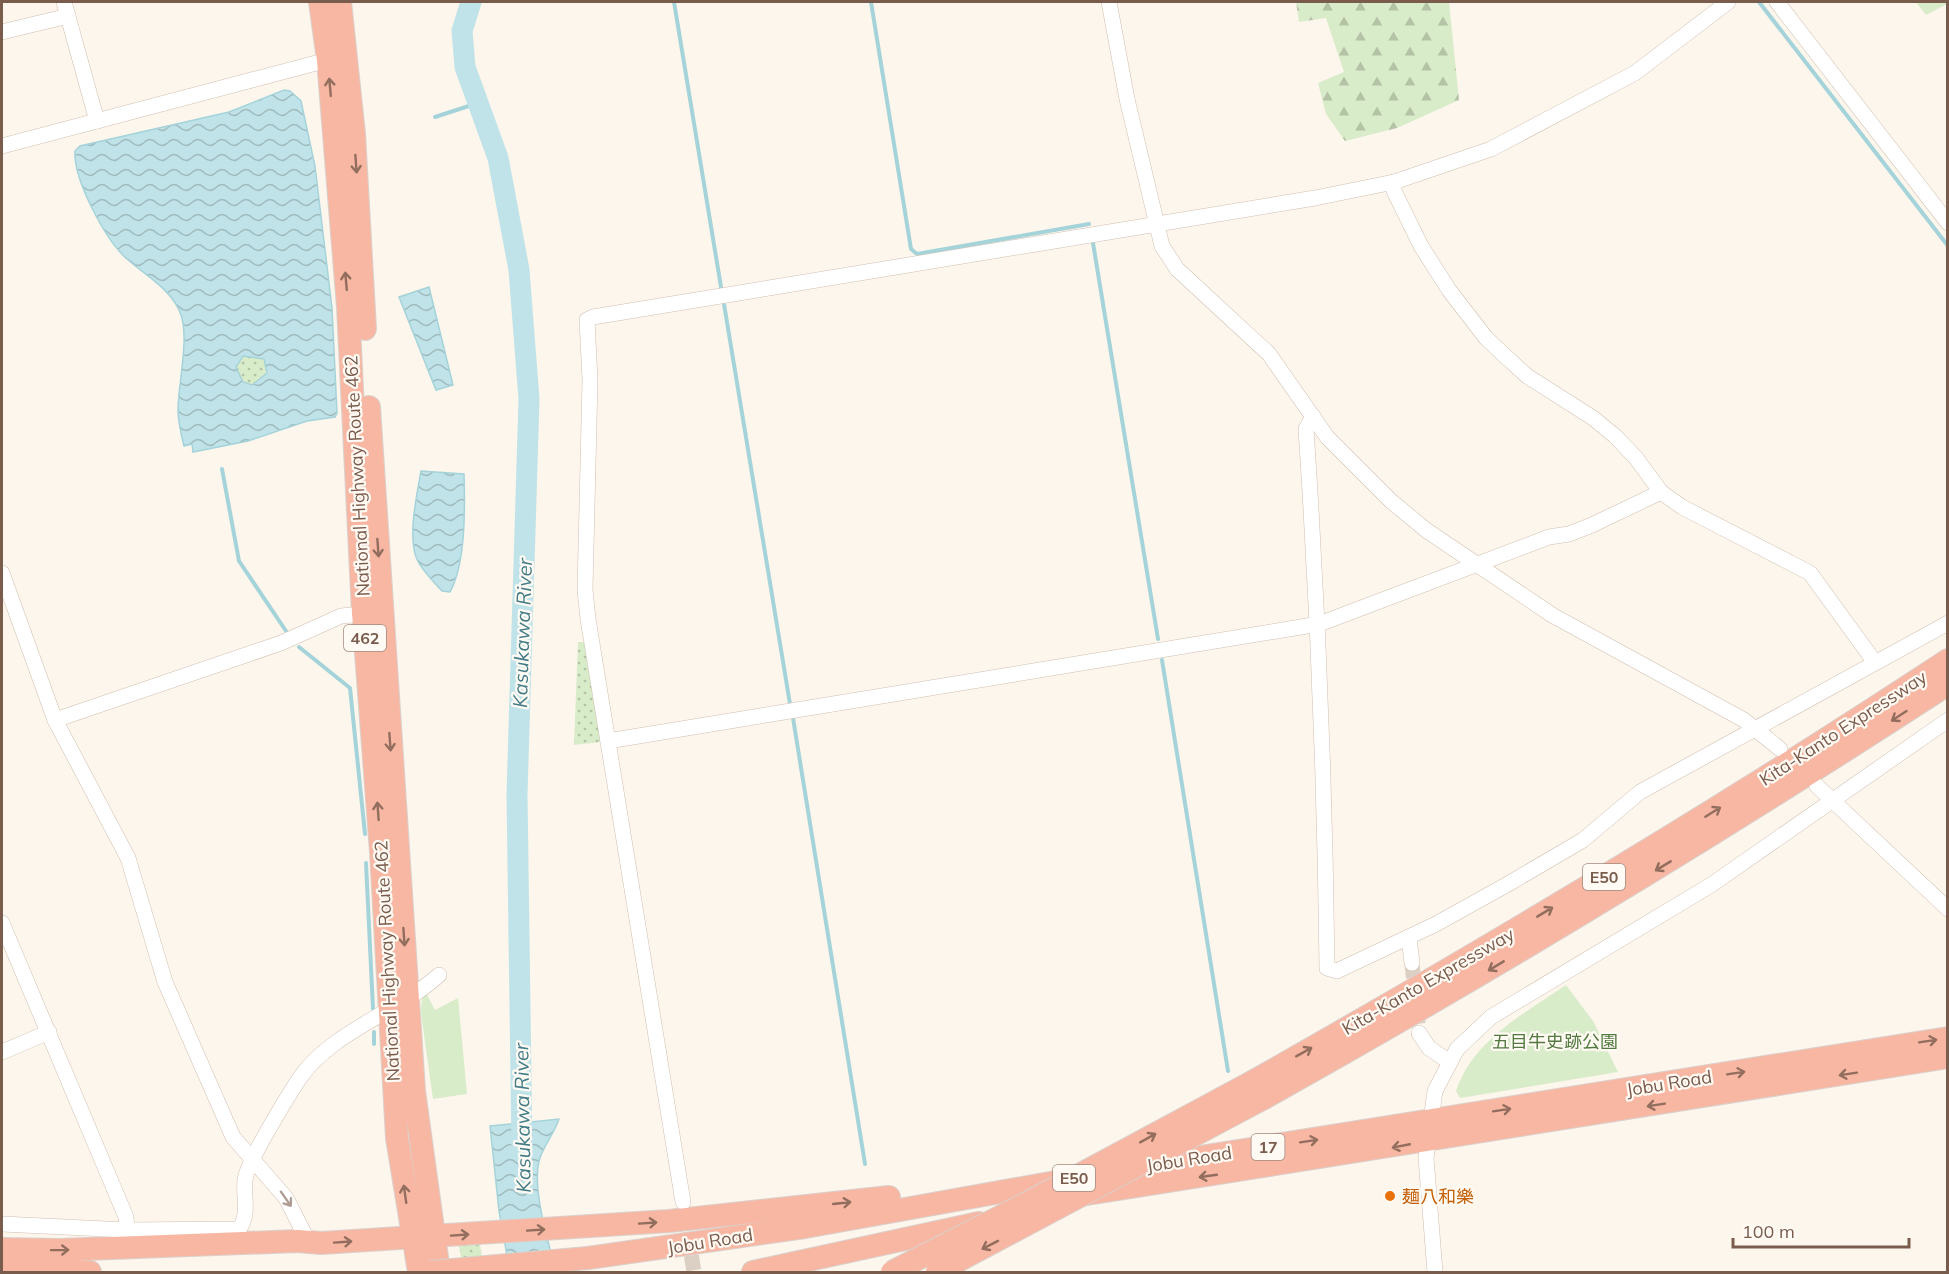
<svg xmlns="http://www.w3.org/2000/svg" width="1949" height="1274" font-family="Mulish,'Noto Sans JP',sans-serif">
<defs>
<pattern id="grass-dots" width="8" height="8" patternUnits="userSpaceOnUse" patternTransform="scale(1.5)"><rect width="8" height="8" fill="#d8ecc9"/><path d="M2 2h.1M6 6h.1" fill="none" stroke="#b4c2a5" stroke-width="1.8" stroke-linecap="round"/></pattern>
<pattern id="forest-firs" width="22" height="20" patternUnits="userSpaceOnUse" patternTransform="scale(1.5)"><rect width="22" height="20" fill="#d8ecc9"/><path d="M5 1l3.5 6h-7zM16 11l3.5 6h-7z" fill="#b4c2a5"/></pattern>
<pattern id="water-waves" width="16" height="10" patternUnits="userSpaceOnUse" patternTransform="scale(1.5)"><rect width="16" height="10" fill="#bfe3e8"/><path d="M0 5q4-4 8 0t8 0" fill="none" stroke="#a0bbbe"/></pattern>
</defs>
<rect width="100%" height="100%" fill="#fdf6ec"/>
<g fill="url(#grass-dots)">
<circle cx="251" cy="369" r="15"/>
<polygon points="578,642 585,642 601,742 574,745"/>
<polygon points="479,1239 485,1272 464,1272 458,1241"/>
</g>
<polygon fill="url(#forest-firs)" points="1296,2 1449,2 1459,100 1397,128 1345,141 1326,114 1318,83 1344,72 1326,18 1299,22"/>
<g fill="#d8ecc9">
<polygon points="1916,2 1947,2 1947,4 1926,15"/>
<path d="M 1566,985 L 1593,1021 L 1618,1072 L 1460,1098 L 1456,1091 C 1473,1040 1525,1013 1566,985 Z"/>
<polygon points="426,993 435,1010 458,998 467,1094 433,1099 421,1013 422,995"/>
</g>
<g fill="url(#water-waves)" stroke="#a5d3da" stroke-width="1.5" fill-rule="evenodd">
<path d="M 284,90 L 290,91 L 301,101 L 315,166 L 332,308 L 337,413 L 335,417 L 307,421 L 248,441 L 193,452 L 192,444 L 184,446 C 181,434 178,422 178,410 C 178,382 191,334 179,310 C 169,288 145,275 127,259 C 106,241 73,179 75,151 L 80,146 L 229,112 ZM 243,356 L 264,359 L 267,373 L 252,385 L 243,382 L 236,367 Z"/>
<polygon points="429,287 453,385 436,390 399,297"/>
<path d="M 421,471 L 464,474 C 465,507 466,563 450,592 L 442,591 C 433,581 421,570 416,557 C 408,534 417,494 421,471 Z"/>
<path d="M 559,1119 C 554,1134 543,1146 539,1161 C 532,1190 549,1244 556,1272 L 510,1272 L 499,1211 L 490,1126 Z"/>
</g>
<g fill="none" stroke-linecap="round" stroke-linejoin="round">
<g stroke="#a5d3da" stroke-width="4">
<polyline points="674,2 721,287"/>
<polyline points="871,2 911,249 917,254 1089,224"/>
<polyline points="1759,2 1948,246"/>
<polyline points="435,117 478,103"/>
<polyline points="1093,243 1158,639"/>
<polyline points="724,304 790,704"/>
<polyline points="222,469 239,561 286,631"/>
<polyline points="299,647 350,688 365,834"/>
<polyline points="1162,660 1228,1071"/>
<polyline points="793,718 865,1164"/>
<polyline points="366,863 373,1009"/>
<polyline points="374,1032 374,1044"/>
</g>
<polyline stroke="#bfe3e8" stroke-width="21" points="471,2 462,31 465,67 498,158 519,270 529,399 517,794 522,1150"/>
<g stroke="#dcd0c4" stroke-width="15" stroke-dasharray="15 8" stroke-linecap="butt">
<polyline points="1412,963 1419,1033"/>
<polyline points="684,1210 694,1272"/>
</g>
<g stroke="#d1beb0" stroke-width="16">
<g id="minor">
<polyline points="64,2 97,121"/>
<polyline points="1109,2 1127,99 1162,246 1177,269 1269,354 1327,437 1391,501 1426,530 1552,615 1744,720 1780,749"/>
<polyline points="1777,2 1948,223"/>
<polyline points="2,32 68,16"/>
<polyline points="2,146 335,58"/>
<polyline points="1394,182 1394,191 1421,246 1449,290 1486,338 1504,355 1527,376 1593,418 1615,436 1636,458 1661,492 1682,507 1810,573 1874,661"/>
<path d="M 1313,416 L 1306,429 C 1318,609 1325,788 1327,968 L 1337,971 L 1436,924 L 1508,884 L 1583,840 L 1640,792 L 1948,623"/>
<polyline points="2,573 55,720 128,858 165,982 233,1137 286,1198 309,1243"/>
<polyline points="55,720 281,643 341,616 373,613"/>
<polyline points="608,741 1319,624 1549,537 1569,534 1592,525 1661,492"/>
<polyline points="1817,786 1948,909"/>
<polyline points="2,923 126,1217 127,1230"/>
<polyline points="1409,937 1412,963"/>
<polyline points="1419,1033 1429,1048 1448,1061"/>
<polyline points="2,1052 49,1032"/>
<polyline points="683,1202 588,619 585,590 590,380 587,320 593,317 1315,198 1394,182 1491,149 1635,73 1728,2"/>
<path d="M 2,1224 L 127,1230 L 239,1229 C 250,1215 243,1196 245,1180 C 247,1162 288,1096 299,1079 C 332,1031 397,1013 439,975"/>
<polyline points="1435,1272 1426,1158 1435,1091 1457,1049 1491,1017 1711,885 1948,720"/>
</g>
</g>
<g stroke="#dad1cd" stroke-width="24">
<g id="highway">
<polyline points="320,2 328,60 348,307 363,613 381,852 397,1138 419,1272"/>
<polyline points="340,2 354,134 365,329"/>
<polyline points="369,407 414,1091 439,1272"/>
<path d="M 1254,1081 C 1489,948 1722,809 1948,660"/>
<path d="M 1264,1098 C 1497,968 1724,830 1948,684"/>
<polyline points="1137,1167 1948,1038"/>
<polyline points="1087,1194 1948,1057"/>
<polyline points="2,1249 60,1250 298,1241 321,1243 669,1221 889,1197"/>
<polyline points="588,1258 805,1227 1067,1180"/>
<polyline points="2,1266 90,1272"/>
<polyline points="753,1272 979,1223"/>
</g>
</g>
<use href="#minor" stroke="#fff" stroke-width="15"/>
<use href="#highway" stroke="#f7b7a3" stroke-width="22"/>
<g stroke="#dad1cd" stroke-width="24" stroke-linecap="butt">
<g id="highway-bridge">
<polyline points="430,1272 588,1258"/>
<polyline points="892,1272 1031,1201 1254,1081"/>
<polyline points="937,1272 1264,1098"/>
</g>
</g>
<use href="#highway-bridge" stroke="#f7b7a3" stroke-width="22"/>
</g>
<defs><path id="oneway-shaft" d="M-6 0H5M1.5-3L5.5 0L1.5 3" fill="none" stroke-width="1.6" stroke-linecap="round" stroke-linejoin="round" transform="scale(1.5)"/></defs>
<g stroke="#936e5e">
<use href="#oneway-shaft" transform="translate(330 87) rotate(-95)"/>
<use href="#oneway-shaft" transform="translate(356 164) rotate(86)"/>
<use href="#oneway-shaft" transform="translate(346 281) rotate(-95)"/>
<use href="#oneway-shaft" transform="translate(378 548) rotate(86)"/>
<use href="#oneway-shaft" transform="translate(1899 716) rotate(147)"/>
<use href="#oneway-shaft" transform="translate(390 742) rotate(86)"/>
<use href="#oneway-shaft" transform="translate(378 811) rotate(-94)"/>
<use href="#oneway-shaft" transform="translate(1713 812) rotate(-32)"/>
<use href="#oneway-shaft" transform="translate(1663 866) rotate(149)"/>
<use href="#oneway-shaft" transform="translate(1545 912) rotate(-31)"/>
<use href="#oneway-shaft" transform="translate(404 937) rotate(86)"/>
<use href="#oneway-shaft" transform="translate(1496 966) rotate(149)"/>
<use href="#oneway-shaft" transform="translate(1928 1041) rotate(-9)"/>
<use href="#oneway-shaft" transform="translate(1304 1052) rotate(-29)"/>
<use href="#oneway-shaft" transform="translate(1736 1073) rotate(-9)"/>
<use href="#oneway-shaft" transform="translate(1848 1074) rotate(171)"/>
<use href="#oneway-shaft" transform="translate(1656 1105) rotate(171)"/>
<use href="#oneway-shaft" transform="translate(1502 1110) rotate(-9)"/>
<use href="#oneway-shaft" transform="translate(1148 1138) rotate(-29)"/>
<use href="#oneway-shaft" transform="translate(1309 1141) rotate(-9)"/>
<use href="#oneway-shaft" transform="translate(1401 1146) rotate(169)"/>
<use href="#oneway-shaft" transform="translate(1208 1176) rotate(172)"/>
<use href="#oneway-shaft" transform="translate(405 1194) rotate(-98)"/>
<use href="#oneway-shaft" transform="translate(842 1203) rotate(-6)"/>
<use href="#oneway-shaft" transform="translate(648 1223) rotate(-4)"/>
<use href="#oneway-shaft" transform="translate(536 1230) rotate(-4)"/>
<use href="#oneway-shaft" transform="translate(460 1235) rotate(-4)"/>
<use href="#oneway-shaft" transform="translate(343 1242) rotate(-4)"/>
<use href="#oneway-shaft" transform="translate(990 1245) rotate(153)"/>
<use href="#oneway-shaft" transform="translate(60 1250) rotate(-1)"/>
</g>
<use stroke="#af9d94" href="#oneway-shaft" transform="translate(286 1199) rotate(55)"/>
<circle fill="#e8710a" stroke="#fffaf3" stroke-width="2" cx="1390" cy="1196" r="6"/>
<g text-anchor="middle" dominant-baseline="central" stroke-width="4.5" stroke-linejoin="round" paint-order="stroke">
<g fill="#fffaf3" stroke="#a28b7f" stroke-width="1.5">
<rect x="344" y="625" width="42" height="26" rx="4.5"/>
<rect x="1583" y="864" width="42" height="26" rx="4.5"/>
<rect x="1251.5" y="1134" width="33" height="26" rx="4.5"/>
<rect x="1053" y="1165" width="42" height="26" rx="4.5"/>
</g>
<g font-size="16" font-weight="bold" fill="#7a5c4d">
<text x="365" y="638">462</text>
<text x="1604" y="877">E50</text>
<text x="1268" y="1147">17</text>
<text x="1074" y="1178">E50</text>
</g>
<g font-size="18" fill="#7a5c4d" stroke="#fffaf3">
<text transform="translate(357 476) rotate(-93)">National Highway Route 462</text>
<text transform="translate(1843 728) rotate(-33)">Kita-Kanto Expressway</text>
<text transform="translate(387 961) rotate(-93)">National Highway Route 462</text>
<text transform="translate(1428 981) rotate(-30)">Kita-Kanto Expressway</text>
<text transform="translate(1669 1083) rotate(-9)">Jobu Road</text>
<text transform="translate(1189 1159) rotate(-9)">Jobu Road</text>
<text transform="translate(710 1241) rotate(-9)">Jobu Road</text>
</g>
<g font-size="18" fill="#537a41" stroke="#fffaf3">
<text x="1555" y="1041">五目牛史跡公園</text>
</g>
<g font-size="18" fill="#c56008" stroke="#fffaf3" text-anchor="start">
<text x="1402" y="1196">麺八和樂</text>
</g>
<g font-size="20" font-style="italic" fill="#437c86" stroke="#fffaf3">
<text transform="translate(522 633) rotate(-88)">Kasukawa River</text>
<text transform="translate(522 1118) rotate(-91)">Kasukawa River</text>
</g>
</g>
<rect width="1949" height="1274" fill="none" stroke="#7a5c4d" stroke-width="6"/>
<path d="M1733 1238v9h176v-9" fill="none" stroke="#7a5c4d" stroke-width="3"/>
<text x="1742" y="1238" font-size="18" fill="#7a5c4d" stroke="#fffaf3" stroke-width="4.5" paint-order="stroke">100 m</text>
</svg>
